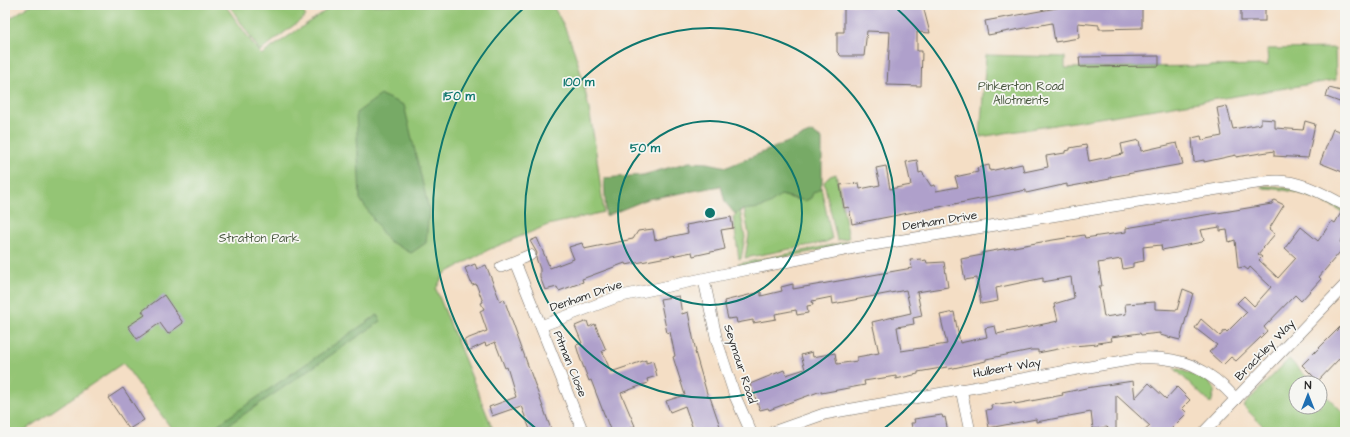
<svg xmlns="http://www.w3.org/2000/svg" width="1350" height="437" font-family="'Architects Daughter',sans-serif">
<rect width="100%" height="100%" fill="#f6f6f2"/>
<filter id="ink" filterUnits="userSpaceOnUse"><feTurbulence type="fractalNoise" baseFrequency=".025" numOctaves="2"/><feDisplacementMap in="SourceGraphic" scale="8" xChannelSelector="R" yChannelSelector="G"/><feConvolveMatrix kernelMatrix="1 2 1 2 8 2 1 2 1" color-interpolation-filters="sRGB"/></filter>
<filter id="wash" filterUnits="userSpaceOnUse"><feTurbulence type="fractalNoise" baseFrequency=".012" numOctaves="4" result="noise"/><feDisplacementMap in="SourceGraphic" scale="16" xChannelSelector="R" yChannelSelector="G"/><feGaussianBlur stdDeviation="0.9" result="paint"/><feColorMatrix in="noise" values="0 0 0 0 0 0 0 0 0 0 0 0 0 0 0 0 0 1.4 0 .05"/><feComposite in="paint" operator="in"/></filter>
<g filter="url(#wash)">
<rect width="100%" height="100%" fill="#f4dec5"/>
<g fill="#94c575" stroke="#607850">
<path d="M 30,5 L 225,5 L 261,55 L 334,5 L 552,5 C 588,58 595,149 604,212 L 548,225 L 488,250 L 444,274 L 436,289 L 494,432 L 174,432 L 123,363 L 22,432 L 5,432 L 5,22 Z"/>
<polygon points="229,5 297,5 306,16 260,51"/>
<polygon points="1335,48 1336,80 980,137 986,55 1065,57 1065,68 1268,65 1267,49"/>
<polygon points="836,174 849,238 837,240 824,182 830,176"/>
<path d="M 1262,186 C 1293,186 1318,196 1345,211 L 1345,214 C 1319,197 1292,189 1262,188 Z"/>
<path d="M 821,187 L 832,239 L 826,242 L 745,258 L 749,235 L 744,209 C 759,208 769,205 781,195 L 798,200 L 813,193 Z"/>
<polygon points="740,210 745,237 741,259 739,259 733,217"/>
<polygon points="851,241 850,244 741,266 738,264"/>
<polygon points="1289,359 1313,383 1296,383 1296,407 1320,407 1320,390 1345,414 1345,432 1269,432 1243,406"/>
<polygon points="1173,367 1207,380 1215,389 1211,404"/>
</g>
<g fill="#7a6" stroke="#516a48">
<polygon points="381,95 404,105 429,210 426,243 411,253 387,240 360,199 356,113"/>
<path d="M 812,132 L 822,139 L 822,183 L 820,189 L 813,193 L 811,198 L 805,201 L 781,195 C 774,201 768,206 759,208 C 750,210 742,208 735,214 L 725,202 L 721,186 L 648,199 L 606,216 L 604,178 L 643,175 L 689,162 L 708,163 L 727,167 Z"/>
<polygon points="377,315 381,321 218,432 207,432"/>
</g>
<g id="blocks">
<g fill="#afa0cb">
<polygon points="844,5 923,6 930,33 917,32 917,51 922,51 921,86 887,85 890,32 867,31 864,56 841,56 837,52 837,32 844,32"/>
<polygon points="1073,5 1142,5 1142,28 1099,29 1099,25 1078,23 1079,38 1055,42 1052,23 988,35 985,21"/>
<rect x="1241" y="5" width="24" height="16"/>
<polygon points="1159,56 1159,66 1080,67 1079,57"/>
<polygon points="1329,88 1345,92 1345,104 1326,97"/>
<polygon points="1227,106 1233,129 1261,124 1261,119 1275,120 1275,128 1303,130 1305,121 1315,124 1308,158 1274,156 1274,151 1236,157 1236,155 1204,162 1204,160 1194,162 1192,138 1201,136 1202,140 1222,136 1217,108"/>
<polygon points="1333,129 1345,133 1345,173 1320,163"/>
<polygon points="1139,140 1141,151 1177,143 1183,164 1110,177 1110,179 1067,187 1067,184 1026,193 1026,190 852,224 849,207 844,208 840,185 859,183 860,189 880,185 876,168 886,166 890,189 911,185 906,162 917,160 919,173 922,172 931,186 935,185 936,191 958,187 955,177 978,172 977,168 989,165 990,171 1022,164 1024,172 1048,167 1046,156 1065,153 1065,151 1070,150 1070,148 1086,145 1089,161 1123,154 1121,144"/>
<polygon points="1274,200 1284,205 1269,229 1275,234 1258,254 1262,257 1259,260 1278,278 1296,258 1285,248 1301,227 1318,241 1332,221 1335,223 1342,211 1345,212 1345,235 1340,242 1345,246 1319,277 1321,279 1301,301 1295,295 1264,327 1267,331 1260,338 1236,361 1231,357 1223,365 1209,352 1217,345 1195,328 1201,319 1220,336 1225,330 1227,332 1247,312 1237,303 1244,296 1254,306 1271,287 1250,267 1248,270 1244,267 1238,268 1235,240 1229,242 1227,230 1220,231 1220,227 1201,230 1204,240 1202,242 1162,250 1161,245 1143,247 1144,261 1133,263 1133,267 1123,269 1121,259 1098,263 1102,286 1099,286 1104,317 1126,314 1125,304 1155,302 1155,309 1177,310 1183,289 1193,293 1180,340 1160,335 1160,333 1141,335 1140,333 1111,337 1112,341 1097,343 1098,344 1073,346 1038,353 1038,350 1031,350 986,359 986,361 949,369 947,367 918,372 918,374 896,379 896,376 864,381 865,385 821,393 821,391 769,410 768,408 760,410 750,384 784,370 786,375 805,369 801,355 812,352 813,357 835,353 837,364 857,361 857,357 879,353 872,322 911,313 906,290 833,304 832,297 812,301 813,305 807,306 808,313 797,315 796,310 775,314 776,319 753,323 753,320 737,323 736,318 728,319 724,301 761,292 761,296 782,291 781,287 793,284 793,289 912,268 910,260 921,259 921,261 926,260 927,263 944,262 948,287 917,292 922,316 913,318 914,324 897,327 901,351 947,344 940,315 954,312 960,343 987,337 985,328 995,326 997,334 1058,321 1054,304 1074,298 1071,277 1043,282 1043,278 996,288 998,301 981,304 977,278 965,280 961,259 982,255 981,253 1047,241 1084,235 1085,238 1126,232 1126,228 1272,204"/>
<polygon points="731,217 733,228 721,230 725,249 693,256 692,252 626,265 625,263 582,279 583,282 559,291 557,287 545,290 540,277 540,269 536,258 537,253 530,241 537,238 550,268 574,259 569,247 582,243 584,249 633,239 638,231 653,229 655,240 688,233 686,225"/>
<polygon points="475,264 477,269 486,265 500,301 504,299 552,432 531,432 521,406 492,416 489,407 516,397 507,367 505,368 495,342 486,346 485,343 468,351 464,340 487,331 480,311 484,309 481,303 483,302 476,284 472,285 465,268"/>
<polygon points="164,295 183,323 168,334 160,323 137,339 128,326 145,315 142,311"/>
<polygon points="679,296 682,314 688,312 696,352 695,352 708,397 710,397 722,432 694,432 685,406 670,412 666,401 685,395 673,357 675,356 670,332 667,333 660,299"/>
<polygon points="587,321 589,327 595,324 606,350 602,351 611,372 646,360 646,363 653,361 657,376 647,379 648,383 621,393 635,426 629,429 630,432 611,432 591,380 589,381 580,358 576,345 582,343 575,326"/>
<polygon points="1345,322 1345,365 1339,359 1318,381 1302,365"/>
<polygon points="1133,381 1135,398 1149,383 1166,399 1177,387 1190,400 1182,408 1187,413 1168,432 1143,432 1150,426 1116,395 1116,432 1112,432 1107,427 1093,429 1091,412 1036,422 1036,419 989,428 986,410 992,409 991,405 1014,402 1015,404 1063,395 1062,393 1086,388"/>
<polygon points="123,388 144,420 129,429 108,398"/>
<polygon points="942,415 943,418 945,417 948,432 913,432 911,423 915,423 914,419"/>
</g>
</g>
</g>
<g filter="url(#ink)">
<use href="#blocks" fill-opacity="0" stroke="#716a61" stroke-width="1"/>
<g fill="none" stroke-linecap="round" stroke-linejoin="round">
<g stroke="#716a61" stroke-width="12">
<g id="minor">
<polyline points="515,262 583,432"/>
<polyline points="501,267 530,255"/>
<polyline points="704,280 717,341 735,396 751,432"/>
<path d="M 541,326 L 617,297 L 735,272 L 854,248 L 1249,184 C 1259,183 1268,181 1278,181 C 1302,181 1324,195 1345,205"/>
<polyline points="961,389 970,432"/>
<path d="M 773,432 L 824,414 L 1140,358 C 1181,356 1208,368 1236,399"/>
<polyline points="1204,432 1345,285"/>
</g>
</g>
<use href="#minor" stroke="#fff" stroke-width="11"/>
</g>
</g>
<g fill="none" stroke="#0f766e" stroke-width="2">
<circle cx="710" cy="213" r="92"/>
<circle cx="710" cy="213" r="185"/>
<path d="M539 431A277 277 0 0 1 526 6M894 6A277 277 0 0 1 881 431"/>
</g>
<g text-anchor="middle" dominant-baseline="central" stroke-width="3.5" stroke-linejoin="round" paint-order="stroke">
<g font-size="12" fill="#4a5941" stroke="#f6f6f2">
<text x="1021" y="86">Pinkerton Road<tspan x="1021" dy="14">Allotments</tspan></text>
<text x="259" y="238">Stratton Park</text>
</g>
<g font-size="12" fill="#2b2b2b" stroke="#f6f6f2">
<text transform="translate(940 221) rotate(-9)">Denham Drive</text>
<text transform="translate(586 296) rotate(-19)">Denham Drive</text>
<text transform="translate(1265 350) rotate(-46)">Brackley Way</text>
<text transform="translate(570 364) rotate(68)">Pitman Close</text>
<text transform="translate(740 364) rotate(72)">Seymour Road</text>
<text transform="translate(1007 368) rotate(-10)">Hulbert Way</text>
</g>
</g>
<circle cx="710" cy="213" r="6" fill="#0f766e" stroke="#f6f6f2" stroke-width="2"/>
<g font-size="12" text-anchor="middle" font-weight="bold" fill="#0f766e" stroke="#f6f6f2" stroke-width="3.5" stroke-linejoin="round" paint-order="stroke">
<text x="579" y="86">100 m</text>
<text x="459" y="100">150 m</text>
<text x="645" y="152">50 m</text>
</g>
<rect width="1350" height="437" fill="none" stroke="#f6f6f2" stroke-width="20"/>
<g transform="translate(1308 395)"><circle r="19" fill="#f6f6f2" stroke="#a5a5a2"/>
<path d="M0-3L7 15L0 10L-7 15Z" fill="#1f6fb2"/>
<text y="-6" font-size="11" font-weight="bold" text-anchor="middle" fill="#2b2b2b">N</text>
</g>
</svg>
